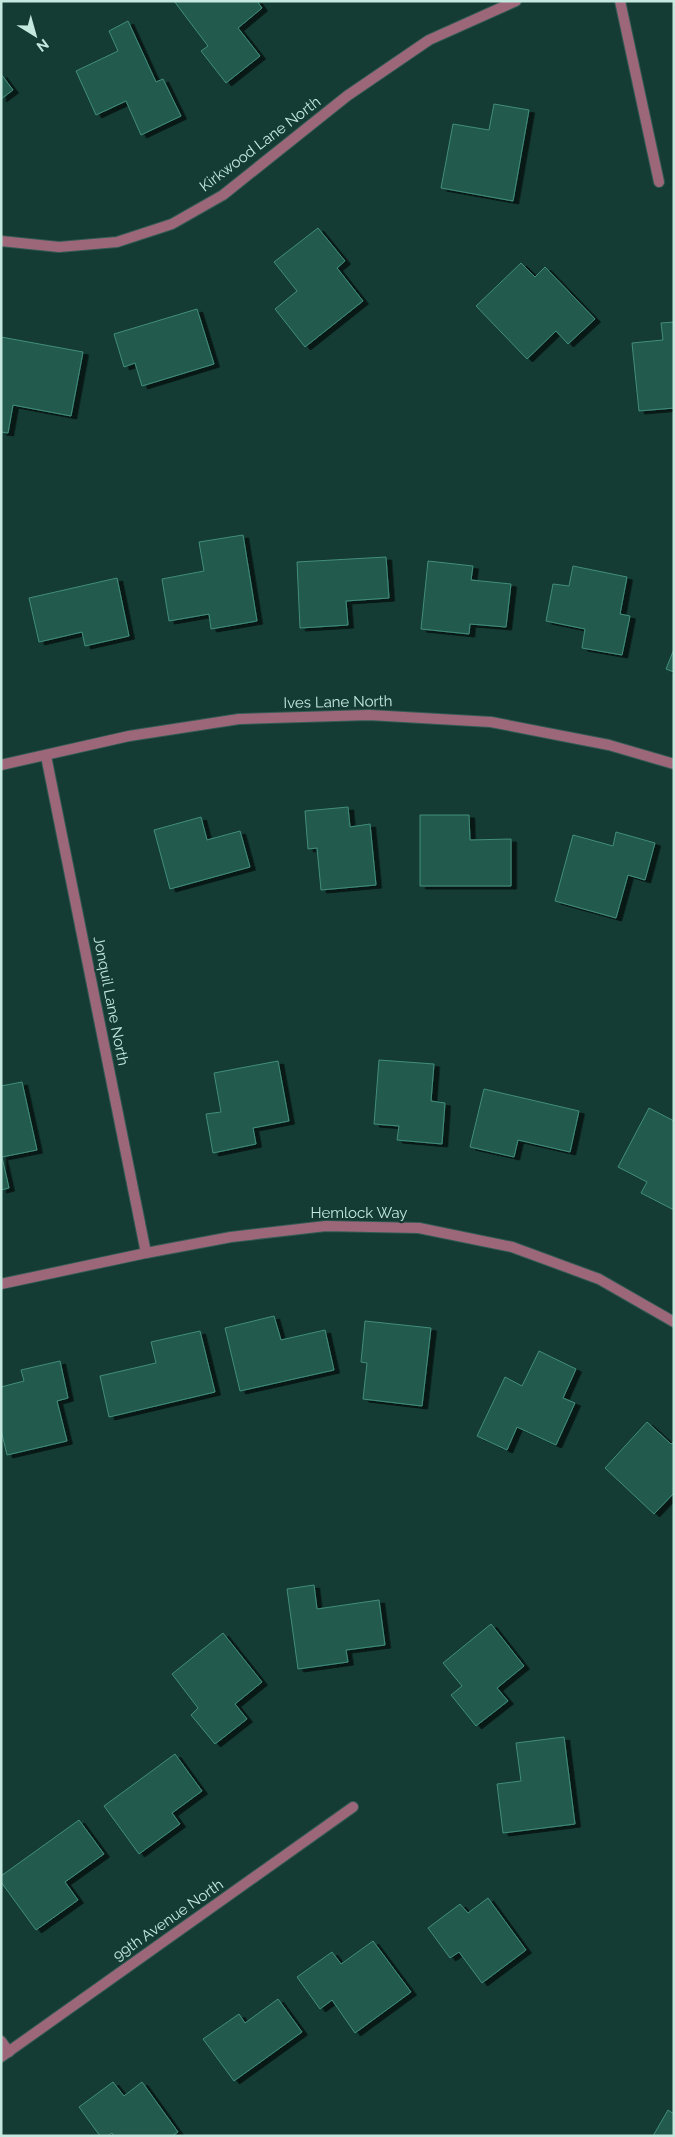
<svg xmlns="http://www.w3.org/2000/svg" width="675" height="2137" font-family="Raleway,sans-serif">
<defs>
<filter id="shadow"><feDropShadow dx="5.5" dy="3" stdDeviation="0" flood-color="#0009"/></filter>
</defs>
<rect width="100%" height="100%" fill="#143c34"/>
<g fill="#225a4e" stroke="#428d7d" filter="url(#shadow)">
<polygon points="174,1 257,1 262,8 238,28 260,56 226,83 201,51 208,46"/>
<polygon points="128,21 156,82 163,79 181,116 141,135 126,101 96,115 76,71 118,51 109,31"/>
<polygon points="1,74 13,90 1,99"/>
<polygon points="494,104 529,110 513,201 441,188 453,124 489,130"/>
<polygon points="318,228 345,261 337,268 363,301 305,347 275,309 297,291 274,262"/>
<polygon points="521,263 535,277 545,267 595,319 568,344 556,331 527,359 476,306"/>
<polygon points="197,309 214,364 142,386 135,363 124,367 114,334"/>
<polygon points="674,322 674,408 639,411 632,343 663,340 661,323"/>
<polygon points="1,337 83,352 71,416 13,405 8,433 1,432"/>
<polygon points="243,535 257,621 211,629 209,614 169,621 162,579 204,571 199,542"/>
<polygon points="386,557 389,598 346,601 348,625 300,628 297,562"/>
<polygon points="428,561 473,566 471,580 511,584 506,627 470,624 469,634 421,629"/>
<polygon points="573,566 627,577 620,614 630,616 622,655 582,648 585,629 546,621 553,584 569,586"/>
<polygon points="117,578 129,636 85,646 82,632 39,642 29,598"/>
<polygon points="674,649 674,672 666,669"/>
<polygon points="348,807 350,827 370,824 376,885 321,890 317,848 308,849 305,811"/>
<polygon points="420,815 469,815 470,840 511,839 511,886 420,886"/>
<polygon points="201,817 207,840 240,831 250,867 170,889 154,830"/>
<polygon points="616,832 655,843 645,880 628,875 616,918 555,901 573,835 613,846"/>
<polygon points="379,1060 434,1064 431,1101 445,1103 442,1144 397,1140 399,1126 374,1124"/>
<polygon points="278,1061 289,1121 253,1128 256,1144 213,1153 206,1114 221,1112 214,1073"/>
<polygon points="22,1082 37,1150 2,1157 9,1188 1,1190 1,1086"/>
<polygon points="484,1089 579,1111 570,1152 518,1140 514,1157 470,1147"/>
<polygon points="649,1108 674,1121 674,1210 641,1193 647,1182 618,1167"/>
<polygon points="274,1316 281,1340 325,1330 334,1370 240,1391 225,1328"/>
<polygon points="365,1321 431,1328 422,1406 363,1399 367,1363 361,1362"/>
<polygon points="200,1331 215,1392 109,1417 100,1376 156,1363 151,1342"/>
<polygon points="539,1351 576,1369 563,1398 575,1403 556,1445 517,1427 507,1450 477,1436 505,1377 522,1386"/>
<polygon points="60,1361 68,1398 57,1401 67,1441 7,1455 1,1430 1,1387 24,1381 21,1370"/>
<polygon points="647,1422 671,1444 674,1442 674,1493 654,1514 605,1468"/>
<polygon points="314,1585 317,1609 379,1600 385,1645 346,1650 348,1662 298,1669 287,1589"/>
<polygon points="491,1624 524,1666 497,1688 508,1701 476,1726 451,1695 462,1686 443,1663"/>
<polygon points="223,1633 262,1682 235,1704 247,1719 215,1744 191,1715 198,1708 172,1674"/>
<polygon points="564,1737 575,1824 503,1833 497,1784 521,1781 516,1743"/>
<polygon points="175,1754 202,1791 172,1813 180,1824 139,1854 104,1806"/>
<polygon points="79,1820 104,1854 65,1882 78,1900 36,1930 1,1882 1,1876"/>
<polygon points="488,1898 526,1950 482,1983 459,1952 450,1958 428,1928 460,1904 468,1913"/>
<polygon points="373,1941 411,1992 355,2033 332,2000 320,2009 297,1977 332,1952 341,1964"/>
<polygon points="278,1999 302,2032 234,2081 203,2039 239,2014 245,2023"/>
<polygon points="113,2082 124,2096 142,2082 178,2132 172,2136 114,2136 112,2133 108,2136 100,2136 79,2107"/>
<polygon points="668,2110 674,2114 674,2136 653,2136"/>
</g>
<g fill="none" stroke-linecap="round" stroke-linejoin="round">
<g stroke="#345b53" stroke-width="12">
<g id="minor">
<polyline points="620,1 659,182"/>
<polyline points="1,241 59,247 117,242 172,224 223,195 347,96 429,40 516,1"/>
<polyline points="46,756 146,1253"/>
<polyline points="1,765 129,736 239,719 369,715 491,722 609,745 674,764"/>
<polyline points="1,1284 146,1253 231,1237 326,1226 419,1228 512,1247 599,1279 674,1322"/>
<polyline points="1,2041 9,2052"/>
<polyline points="1,2057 353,1807"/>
</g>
</g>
<use href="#minor" stroke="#9d677a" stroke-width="10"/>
</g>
<g text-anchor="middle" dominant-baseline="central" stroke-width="4.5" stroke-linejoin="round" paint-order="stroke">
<g font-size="15" fill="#c5e8df" stroke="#143c34">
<text transform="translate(260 144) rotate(-37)">Kirkwood Lane North</text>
<text transform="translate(338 702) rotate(-1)">Ives Lane North</text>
<text transform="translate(111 1001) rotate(79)">Jonquil Lane North</text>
<text x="359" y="1213">Hemlock Way</text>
<text transform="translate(168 1920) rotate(-35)">99th Avenue North</text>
</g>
</g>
<rect width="675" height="2137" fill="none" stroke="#c5e8df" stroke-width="5"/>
<g transform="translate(35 35) rotate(143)" stroke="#143c34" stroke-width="4" paint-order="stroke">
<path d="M0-4L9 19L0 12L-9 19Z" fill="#c5e8df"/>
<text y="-8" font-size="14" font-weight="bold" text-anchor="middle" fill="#c5e8df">N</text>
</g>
</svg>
